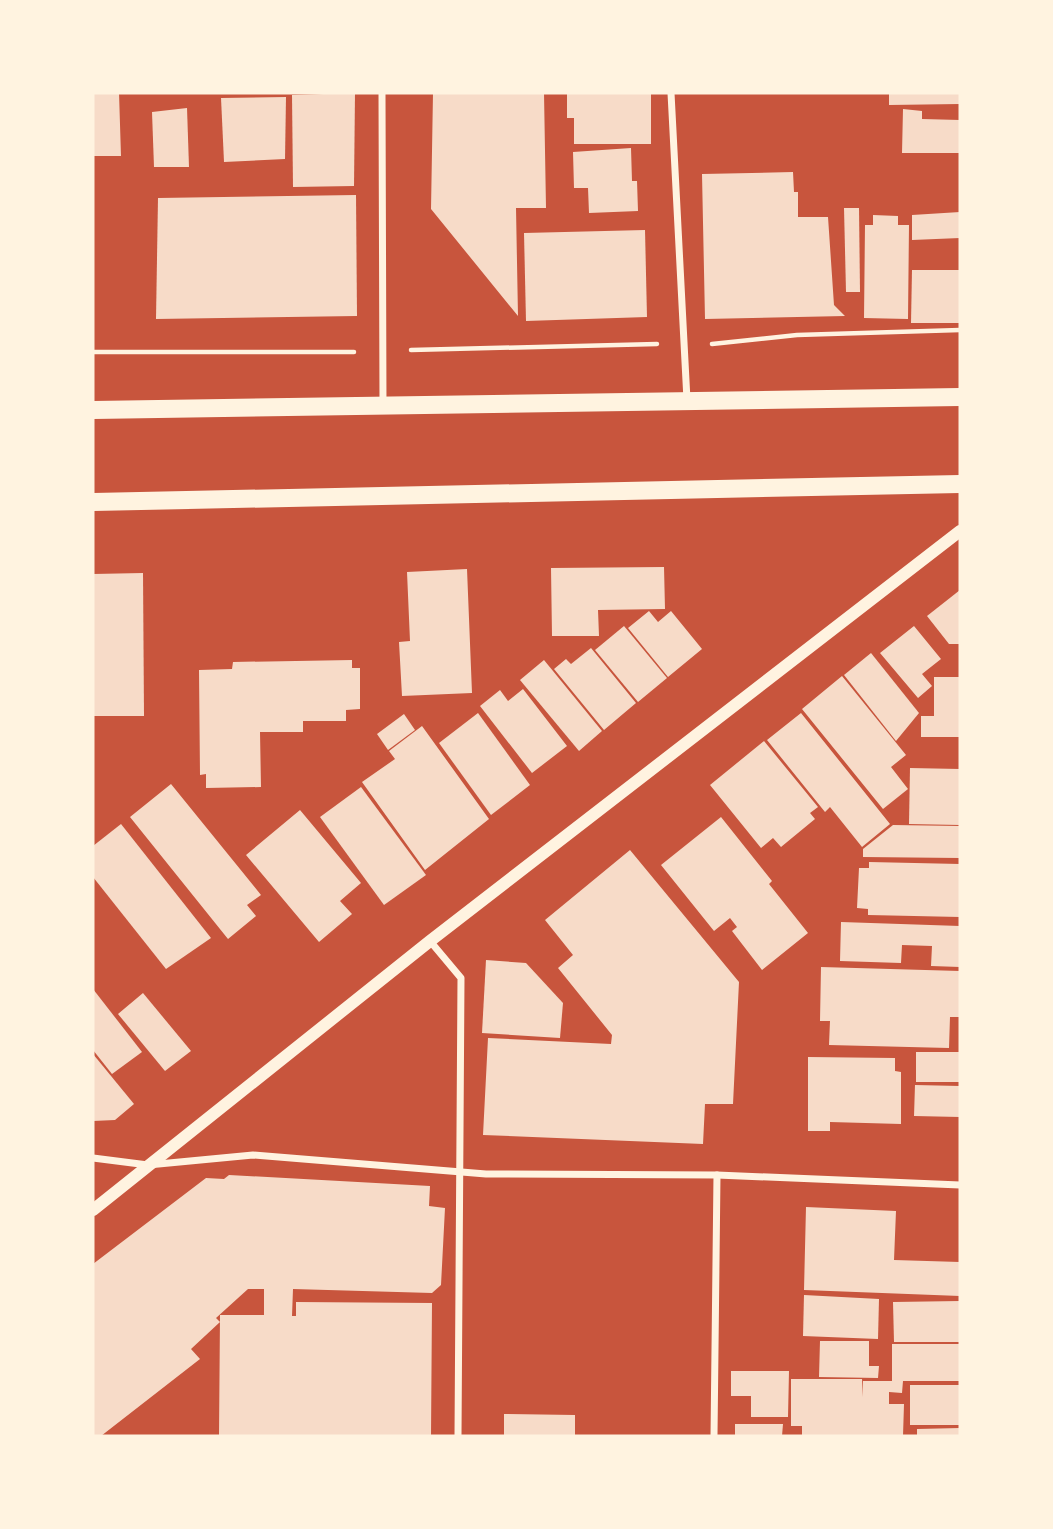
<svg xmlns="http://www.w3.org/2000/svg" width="1053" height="1529" font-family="'Titillium Web',sans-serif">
<rect width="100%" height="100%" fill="#c8553d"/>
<g fill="#f7dbc8">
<polygon points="93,93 119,93 121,156 93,156"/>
<polygon points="355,93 354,186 293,187 292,95"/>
<polygon points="433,93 544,93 546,208 516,208 518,316 431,209"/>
<polygon points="567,93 651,93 651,144 574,144 574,118 567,118"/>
<polygon points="889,93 960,93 960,104 889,105"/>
<polygon points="286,97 285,159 224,162 221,98"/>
<polygon points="187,108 189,167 154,167 152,112"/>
<polygon points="903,109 922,111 922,119 960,120 960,153 902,153"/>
<polygon points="631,148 632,181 637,181 638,211 589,213 588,188 574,188 573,152"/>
<polygon points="793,172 794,192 798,192 798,217 828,217 834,305 845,316 705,319 702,174"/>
<polygon points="356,195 357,316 156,319 158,198"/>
<polygon points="844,208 859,208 860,292 846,292"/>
<polygon points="960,212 960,238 912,240 912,215"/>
<polygon points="873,215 898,216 898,225 909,225 908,319 864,318 865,225 873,225"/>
<polygon points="645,230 647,317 526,321 524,233"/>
<polygon points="912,270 960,270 960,323 911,323"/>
<polygon points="664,567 665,609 598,610 599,636 552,636 551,568"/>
<polygon points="467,569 472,693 402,696 399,642 410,641 407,572"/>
<polygon points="143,573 144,716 93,716 93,574"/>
<polygon points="960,590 960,644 949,644 927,616"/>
<polygon points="649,611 658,622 671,611 702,649 668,677 628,628"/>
<polygon points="624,626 667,678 638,702 595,650"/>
<polygon points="914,626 941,659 922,674 932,686 918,698 880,653"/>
<polygon points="591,648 636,703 604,730 554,669 566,659 571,664"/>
<polygon points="871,653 919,713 896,741 844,675"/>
<polygon points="352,660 352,668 360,668 360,709 346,710 346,721 303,721 303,732 260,732 261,787 206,788 206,774 200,775 199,670 232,669 233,662"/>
<polygon points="544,660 602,731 579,751 520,680"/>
<polygon points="842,676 906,755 891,767 908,789 883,809 802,709"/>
<polygon points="934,677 960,677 960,737 921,737 921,716 934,716"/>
<polygon points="523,689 567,746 532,773 480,706 500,690 508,701"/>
<polygon points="478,713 530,785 491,815 439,743"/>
<polygon points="801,713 890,824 862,847 830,807 825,812 767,740"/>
<polygon points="404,714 415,730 388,750 377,734"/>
<polygon points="422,726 489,819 425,870 362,782 395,759 389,751"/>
<polygon points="764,741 818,807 810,813 815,819 781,847 773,838 761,848 710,785"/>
<polygon points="910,768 960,769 960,825 909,824"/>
<polygon points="171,784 261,895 247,905 256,916 228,939 130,817"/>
<polygon points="361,787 426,875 384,905 320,817"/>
<polygon points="300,810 361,883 340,901 352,914 319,942 246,855"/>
<polygon points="721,817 772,881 769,884 808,933 762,970 732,931 737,927 730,918 714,931 661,865"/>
<polygon points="121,824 211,938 166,969 93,877 93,846"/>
<polygon points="893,825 960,826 960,858 863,857 863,849"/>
<polygon points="630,850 739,982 733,1104 705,1104 703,1144 483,1135 488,1038 611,1044 612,1035 558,968 573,955 545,920"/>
<polygon points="869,862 960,864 960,917 868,915 868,909 857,908 859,868 869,868"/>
<polygon points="841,922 960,926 960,967 931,966 932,946 902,945 901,963 840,961"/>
<polygon points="486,960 526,963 563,1003 560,1038 482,1033"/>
<polygon points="821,967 960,971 960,1017 950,1017 949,1048 829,1045 830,1021 820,1021"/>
<polygon points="93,989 142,1052 112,1074 93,1050"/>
<polygon points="143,993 191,1051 165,1071 118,1014"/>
<rect x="916" y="1052" width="44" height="30"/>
<polygon points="93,1054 134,1104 115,1120 93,1121"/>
<polygon points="808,1057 895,1058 895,1071 901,1072 901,1124 830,1122 830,1131 808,1131"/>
<polygon points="915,1085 960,1086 960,1117 914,1116"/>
<polygon points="229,1175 430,1186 429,1206 445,1208 441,1285 432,1293 293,1289 292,1316 296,1316 296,1302 432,1303 431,1436 219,1436 220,1315 264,1315 264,1289 248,1289 216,1318 220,1322 191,1349 200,1359 101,1436 93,1436 93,1264 206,1178 224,1179"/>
<polygon points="806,1207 896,1211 894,1260 960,1262 960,1296 804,1290"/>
<polygon points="804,1295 879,1299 878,1339 803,1336"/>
<polygon points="960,1301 960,1342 894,1342 893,1302"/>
<polygon points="820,1341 869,1341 869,1366 879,1366 878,1378 819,1377"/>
<polygon points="892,1344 960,1344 960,1381 903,1381 902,1393 889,1392 889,1404 904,1404 903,1436 802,1436 802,1426 791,1426 791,1379 862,1379 863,1397 863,1381 892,1381"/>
<polygon points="731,1371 789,1371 788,1417 751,1417 751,1396 731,1396"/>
<rect x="910" y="1385" width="50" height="40"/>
<polygon points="504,1414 575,1415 575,1436 504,1436"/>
<polygon points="735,1424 783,1424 782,1436 735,1436"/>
<polygon points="960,1428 960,1436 917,1436 917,1429"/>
</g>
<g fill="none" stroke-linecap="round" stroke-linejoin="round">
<g stroke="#fff3e0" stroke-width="4.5">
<polyline points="712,344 797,335 960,330"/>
<polyline points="411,350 657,344"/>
<polyline points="93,352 354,352"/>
</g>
<g stroke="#fff3e0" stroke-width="7">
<polyline points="382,93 383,404"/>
<polyline points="671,93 687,400"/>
<polyline points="430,941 461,978 458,1436"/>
<polyline points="93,1158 148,1165 253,1155 486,1174 717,1175 960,1185"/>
<polyline points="714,1436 717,1175"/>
</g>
<polyline stroke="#fff3e0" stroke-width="12" points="93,1210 430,941 960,531"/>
<g stroke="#fff3e0" stroke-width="18">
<polyline points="93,410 960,397"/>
<polyline points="93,502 960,484"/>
</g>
</g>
<rect width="1053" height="1529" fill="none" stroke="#fff3e0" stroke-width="189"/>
</svg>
